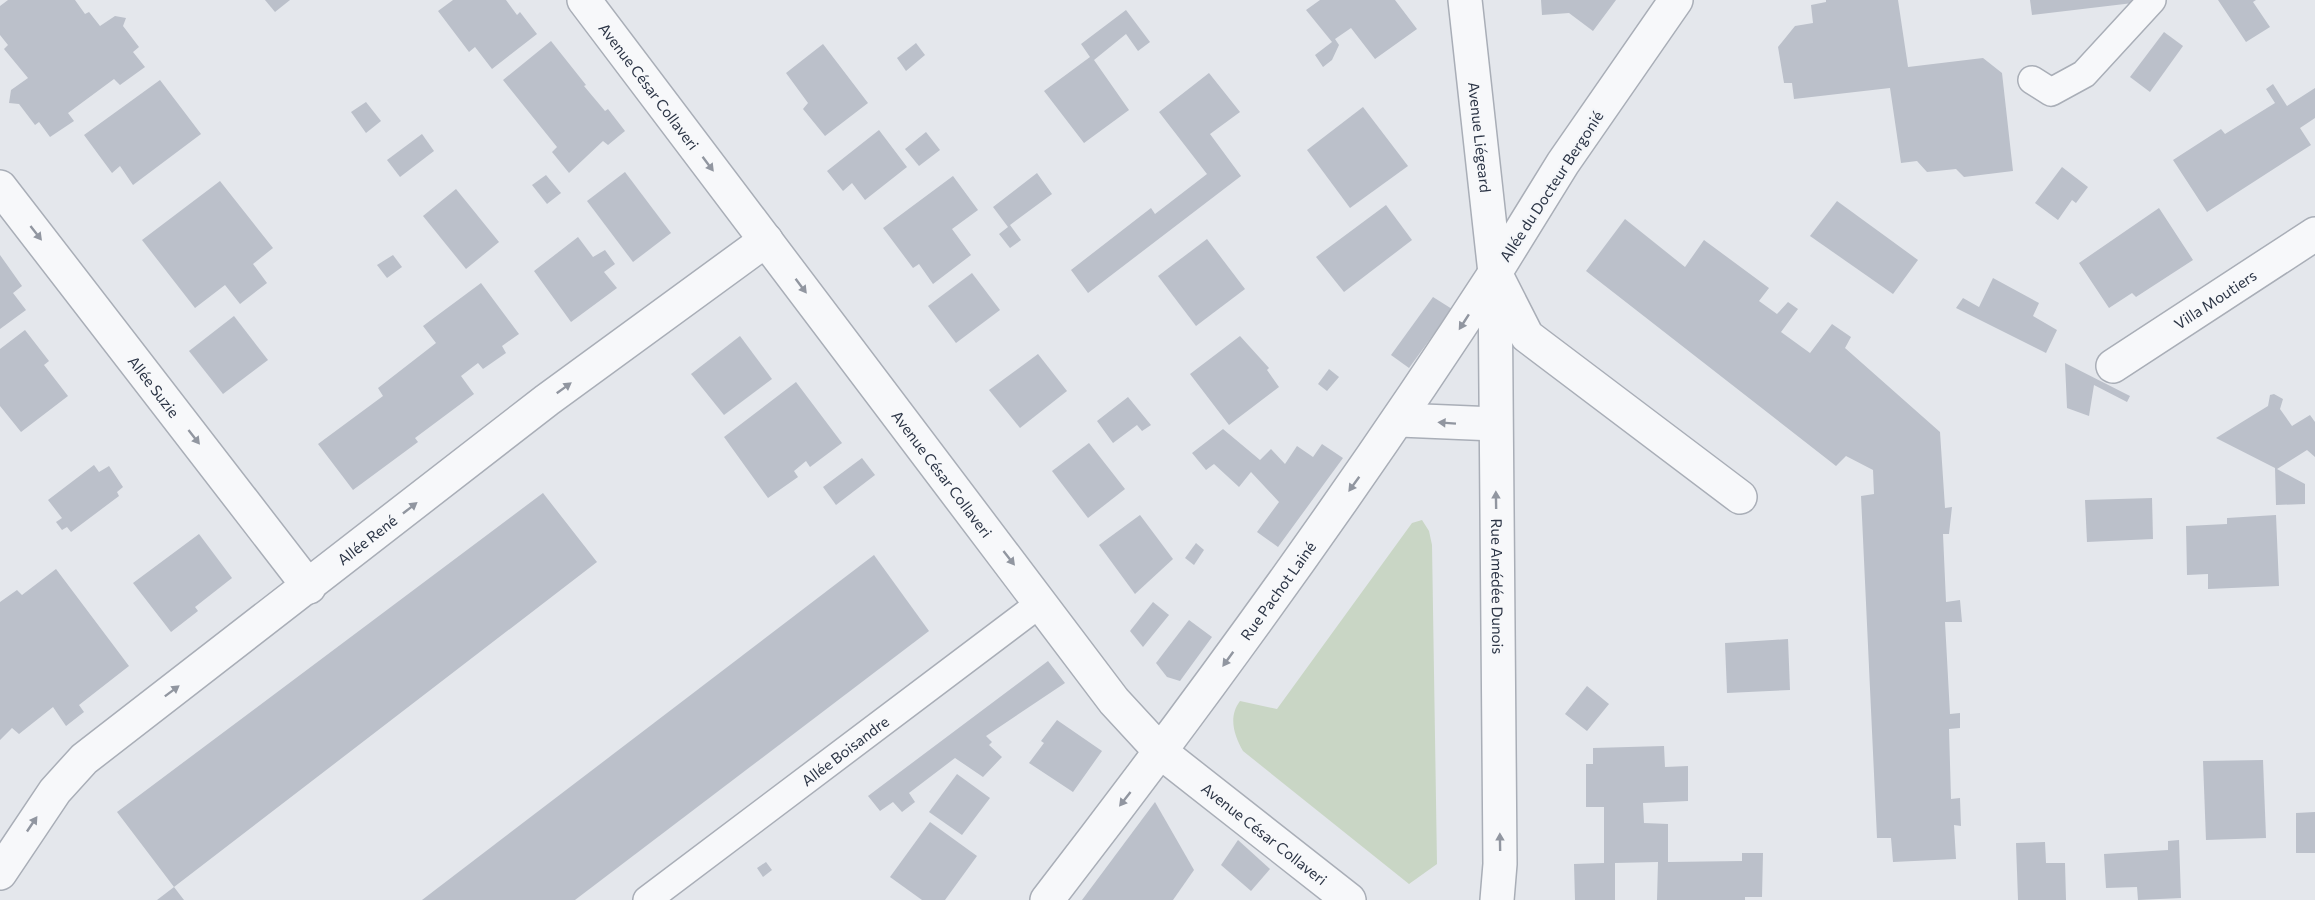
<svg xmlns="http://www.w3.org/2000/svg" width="2315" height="900" font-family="Commissioner,sans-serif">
<rect width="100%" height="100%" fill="#e4e7ec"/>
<path fill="#c9d6c5" d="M 1422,520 L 1429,531 L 1432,545 L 1437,864 L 1409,884 L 1243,751 C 1234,735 1228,717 1240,701 L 1277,709 L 1412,523 Z"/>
<g fill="#bbc0ca">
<polygon points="8,0 75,0 85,14 89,12 100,26 115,16 126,18 123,26 139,47 133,52 145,67 120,85 114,79 68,113 74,121 50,137 39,122 35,125 19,104 9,103 11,90 28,78 4,49 8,45 0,35 0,6"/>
<polygon points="265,0 290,0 275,12"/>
<polygon points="453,0 506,0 517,15 520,12 537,34 492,69 475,47 469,52 438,11"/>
<polygon points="1320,0 1395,0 1417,29 1375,59 1351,28 1335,39 1339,45 1332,60 1323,67 1315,55 1332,42 1306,10"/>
<polygon points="1541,0 1616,0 1593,31 1569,13 1542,15"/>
<polygon points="1826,0 1898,0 1908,67 1983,58 2002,73 2013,171 1964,177 1956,169 1927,172 1917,161 1901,163 1890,88 1794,99 1792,83 1784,83 1778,47 1795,26 1813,23 1811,5 1826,2"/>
<polygon points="2030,0 2132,0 2133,3 2032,15"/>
<polygon points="2218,0 2256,0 2253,2 2270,27 2246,42"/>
<polygon points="1126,10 1150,42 1138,51 1126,34 1094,60 1129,110 1084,143 1044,91 1090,57 1081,44"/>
<polygon points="2164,32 2183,46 2150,92 2130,77"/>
<polygon points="551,41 586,85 584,86 605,111 608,109 625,131 608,145 603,141 569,173 552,152 557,147 503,80"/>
<polygon points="916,43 925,55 906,71 897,58"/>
<polygon points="823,44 868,103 825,136 803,109 808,103 786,73"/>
<polygon points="1209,73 1240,112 1210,134 1241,176 1088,293 1071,270 1151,208 1155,214 1207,174 1159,112"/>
<polygon points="160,80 201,134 133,185 120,166 112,173 84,135"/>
<polygon points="2273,84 2287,106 2315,88 2315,118 2300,128 2311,145 2207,212 2173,160 2221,129 2225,134 2275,103 2266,89"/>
<polygon points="366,102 381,121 366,133 351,112"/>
<polygon points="1363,107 1408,166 1350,208 1307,150"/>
<polygon points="879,130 907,167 865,200 852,183 843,191 827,171"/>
<polygon points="926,132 940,150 919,166 905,149"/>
<polygon points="422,134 434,151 400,177 387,160"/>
<polygon points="2062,167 2088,187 2076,203 2072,200 2058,220 2035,203"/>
<polygon points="625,172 671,233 633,262 587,201"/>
<polygon points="1037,173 1052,194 1010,225 1021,240 1010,248 999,234 1008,227 993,207"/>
<polygon points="546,175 561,193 547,204 532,185"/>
<polygon points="953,176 978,210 952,229 971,255 933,284 919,264 913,268 883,228"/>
<polygon points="220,181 273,248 253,264 267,283 240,304 225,285 195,308 142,240"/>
<polygon points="456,189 499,242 466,269 423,216"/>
<polygon points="1837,201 1918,260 1893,294 1810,236"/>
<polygon points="1386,205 1412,240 1344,292 1316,257"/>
<polygon points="2159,208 2193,260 2136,297 2132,293 2109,308 2079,263"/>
<polygon points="1625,219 1685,267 1704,240 1769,288 1759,301 1777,314 1788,302 1798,309 1781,332 1810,353 1832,324 1851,337 1845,348 1940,432 1945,508 1952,507 1949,534 1943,534 1946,602 1960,600 1962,622 1945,622 1950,714 1960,713 1960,728 1949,729 1951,799 1960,798 1961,826 1954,825 1956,859 1893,862 1891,838 1877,838 1861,496 1874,494 1873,470 1846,456 1836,466 1586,271"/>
<polygon points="578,237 593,257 605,250 615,264 604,272 617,288 571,322 534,271"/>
<polygon points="1207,239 1245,289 1196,326 1158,276"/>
<polygon points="0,255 22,286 13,293 26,310 0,329"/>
<polygon points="393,255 402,267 387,278 377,265"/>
<polygon points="972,273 1000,310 956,343 928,306"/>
<polygon points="1993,278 2039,303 2033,316 2057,330 2046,353 1956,308 1963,298 1979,307"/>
<polygon points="481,283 519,334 502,346 506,353 483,369 478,363 461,376 474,394 415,438 418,442 353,490 318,444 383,396 378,388 436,343 423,326"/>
<polygon points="1433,297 1452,309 1409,368 1391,355"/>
<polygon points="234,316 268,360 223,394 189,351"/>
<polygon points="25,330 49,361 44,365 68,396 21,432 0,406 0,349"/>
<polygon points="740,336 772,379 724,415 691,374"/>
<polygon points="1240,336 1269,368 1267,370 1279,387 1229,425 1190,374"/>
<polygon points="1038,354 1067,391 1020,428 989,390"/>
<polygon points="2065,363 2130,396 2127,402 2094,385 2089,416 2067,408"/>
<polygon points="1329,369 1339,377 1327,391 1318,384"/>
<polygon points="796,382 842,443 810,467 806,461 794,471 798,477 768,498 724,437"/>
<polygon points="2274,394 2283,399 2280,409 2292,426 2310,415 2315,422 2315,457 2307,450 2277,469 2305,484 2305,504 2276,505 2275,468 2216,438 2268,406 2270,395"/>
<polygon points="1128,397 1151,425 1142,431 1137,425 1113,443 1097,421"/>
<polygon points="1223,429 1260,460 1271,449 1285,464 1297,446 1313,457 1322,444 1343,458 1278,547 1257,532 1279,502 1251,472 1239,487 1214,464 1206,470 1192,453"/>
<polygon points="1089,443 1125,489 1088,518 1052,471"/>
<polygon points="862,458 875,475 836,505 823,487"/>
<polygon points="94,465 99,472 109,466 123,487 117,492 119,496 71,532 67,527 62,530 56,522 62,518 48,500"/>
<polygon points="543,493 597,562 174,887 184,900 157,900 174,887 117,812"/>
<polygon points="2152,498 2153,539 2087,542 2085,500"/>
<polygon points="1140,515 1173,559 1135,594 1099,545"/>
<polygon points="2276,515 2279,586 2208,589 2208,574 2187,575 2186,526 2227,524 2227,518"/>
<polygon points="199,534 232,578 195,607 198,611 171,632 133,583"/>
<polygon points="1196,543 1204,550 1194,565 1185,558"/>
<polygon points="874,555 929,631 575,900 422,900"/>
<polygon points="56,569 129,666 79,705 84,712 66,726 53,707 19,734 12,728 0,740 0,602 17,590 22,595"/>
<polygon points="1153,602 1169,615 1143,647 1130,631"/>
<polygon points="1189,620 1212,637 1180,681 1167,677 1156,663"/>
<polygon points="1788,639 1790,690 1727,693 1725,643"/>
<polygon points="1048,661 1065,683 986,736 992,742 989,745 1002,757 983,777 955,758 909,793 915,802 902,812 893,802 880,811 868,796"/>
<polygon points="1587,686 1609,704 1587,731 1565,714"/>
<polygon points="1057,720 1102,751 1073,792 1029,763 1044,743 1041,741"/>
<polygon points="1664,746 1665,767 1688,766 1688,801 1643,803 1644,823 1668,824 1668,862 1742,861 1742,853 1763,853 1762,897 1745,897 1745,900 1657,900 1658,862 1615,863 1615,900 1575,900 1574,864 1604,863 1604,807 1586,807 1586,764 1593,764 1593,748"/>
<polygon points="2263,760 2266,838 2206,840 2203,761"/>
<polygon points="957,774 990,798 962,835 929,812"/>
<polygon points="1155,802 1194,870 1173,900 1082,900"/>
<polygon points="2315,812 2315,853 2296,853 2296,813"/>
<polygon points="930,822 977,856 945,900 922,900 890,877"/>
<polygon points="1238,840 1270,869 1251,891 1221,865"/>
<polygon points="2179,840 2181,898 2138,900 2137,887 2106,888 2104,854 2168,850 2168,841"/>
<polygon points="2045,842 2046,863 2065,863 2066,900 2018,900 2016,843"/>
<polygon points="766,862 772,870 763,877 757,868"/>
</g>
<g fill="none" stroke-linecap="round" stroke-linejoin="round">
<g stroke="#a9aeb7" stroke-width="30">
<g id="service">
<polyline points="2032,80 2051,92 2084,74 2152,0"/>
<path id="s1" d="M 647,900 L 1042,602"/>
</g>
</g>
<g stroke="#a9aeb7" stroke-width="36">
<g id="minor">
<path id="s2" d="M 584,0 L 1114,701 L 1162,753 L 1349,900"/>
<polyline points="1676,0 1563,163 1495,273 1527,336 1740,497"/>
<path id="s3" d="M 0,187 L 309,587"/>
<path id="s4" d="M 2113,366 L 2315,234"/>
<path id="s5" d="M 0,873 L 55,791 L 84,759 L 547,400 L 766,240"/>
</g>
</g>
<g stroke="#a9aeb7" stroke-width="36">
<g id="tertiary">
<path id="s6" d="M 1465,0 L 1495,273 L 1500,864 L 1497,900"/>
<polyline points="1400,420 1495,424"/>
<path id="s7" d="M 1047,900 C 1204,697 1355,489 1495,273"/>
</g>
</g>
<use href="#service" stroke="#f7f8fa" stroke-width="27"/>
<use href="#minor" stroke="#f7f8fa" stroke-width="33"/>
<use href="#tertiary" stroke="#f7f8fa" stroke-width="33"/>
</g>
<defs><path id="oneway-solid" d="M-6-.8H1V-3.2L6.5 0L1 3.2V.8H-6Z" transform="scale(1.5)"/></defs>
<g fill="#9196a0">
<use href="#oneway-solid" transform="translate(708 164) rotate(53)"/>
<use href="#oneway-solid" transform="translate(36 233) rotate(52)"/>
<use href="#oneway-solid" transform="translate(801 286) rotate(53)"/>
<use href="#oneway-solid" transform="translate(1464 322) rotate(123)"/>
<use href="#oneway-solid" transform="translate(564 388) rotate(-36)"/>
<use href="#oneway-solid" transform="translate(1447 423) rotate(-176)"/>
<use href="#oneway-solid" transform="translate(194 437) rotate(52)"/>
<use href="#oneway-solid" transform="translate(1354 484) rotate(126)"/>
<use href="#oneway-solid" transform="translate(1496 500) rotate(-91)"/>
<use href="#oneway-solid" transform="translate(410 508) rotate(-38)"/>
<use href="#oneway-solid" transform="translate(1009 558) rotate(52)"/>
<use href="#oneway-solid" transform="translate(1228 659) rotate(126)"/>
<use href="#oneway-solid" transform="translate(172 691) rotate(-37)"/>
<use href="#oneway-solid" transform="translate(1125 799) rotate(128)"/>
<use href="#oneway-solid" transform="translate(32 824) rotate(-56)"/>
<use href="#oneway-solid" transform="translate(1500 842) rotate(-91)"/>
</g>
<g text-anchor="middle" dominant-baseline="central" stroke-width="4.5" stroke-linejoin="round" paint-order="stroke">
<g font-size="15" fill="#2b3445" stroke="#f4f6f9">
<text stroke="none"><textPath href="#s2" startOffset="108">Avenue César Collaveri</textPath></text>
<text stroke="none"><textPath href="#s6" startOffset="138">Avenue Liégeard</textPath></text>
<text transform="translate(1551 186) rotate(-57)">Allée du Docteur Bergonié</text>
<text stroke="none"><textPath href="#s4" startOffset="122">Villa Moutiers</textPath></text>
<text stroke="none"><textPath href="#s3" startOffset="252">Allée Suzie</textPath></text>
<text stroke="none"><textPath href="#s2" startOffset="594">Avenue César Collaveri</textPath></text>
<text stroke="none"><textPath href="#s5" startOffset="500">Allée René</textPath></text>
<text stroke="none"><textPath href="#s6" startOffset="588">Rue Amédée Dunois</textPath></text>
<text stroke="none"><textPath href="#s7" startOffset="386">Rue Pachot Lainé</textPath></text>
<text stroke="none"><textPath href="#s1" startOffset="248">Allée Boisandre</textPath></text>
<text stroke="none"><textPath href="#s2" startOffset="1080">Avenue César Collaveri</textPath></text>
</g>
</g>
</svg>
